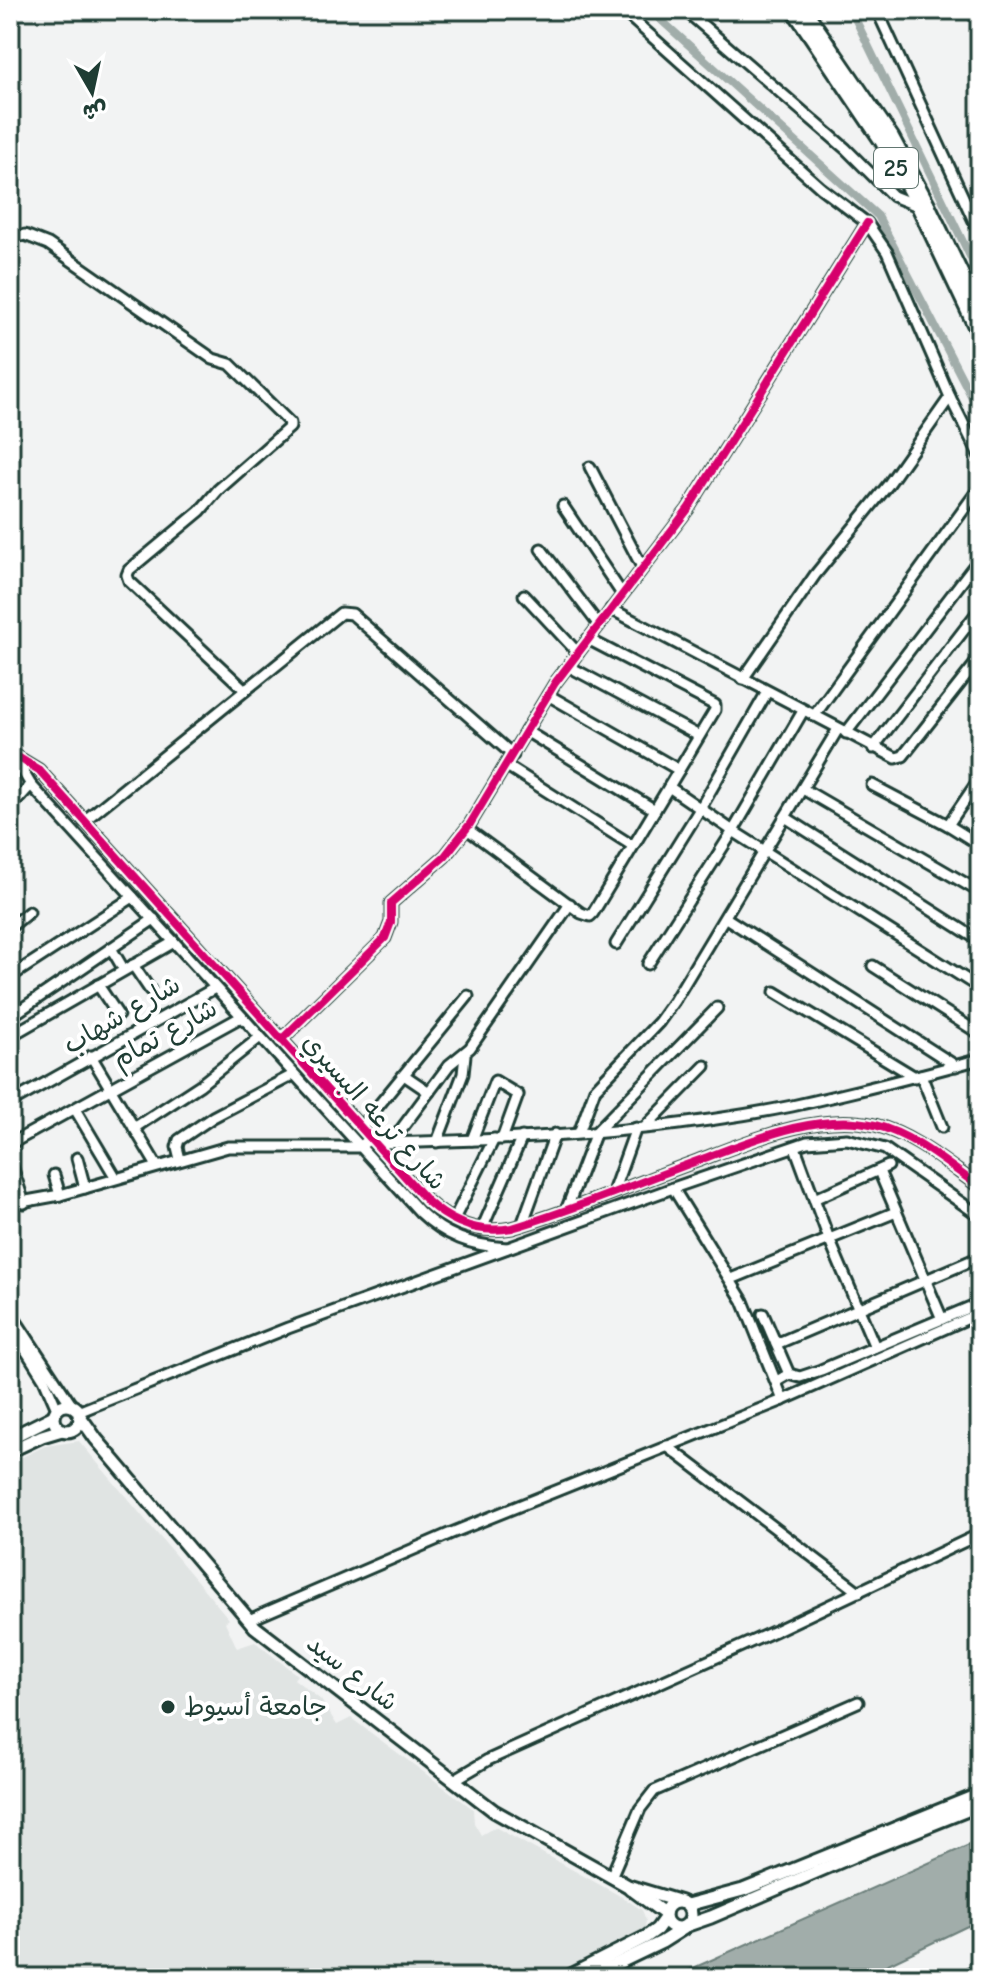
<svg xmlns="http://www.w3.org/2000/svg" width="990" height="1988" font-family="'Comic Neue','Playpen Sans Arabic',sans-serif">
<rect width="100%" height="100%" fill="#f2f3f3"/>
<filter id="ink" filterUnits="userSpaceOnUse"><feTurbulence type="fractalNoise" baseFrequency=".0125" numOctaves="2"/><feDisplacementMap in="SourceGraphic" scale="16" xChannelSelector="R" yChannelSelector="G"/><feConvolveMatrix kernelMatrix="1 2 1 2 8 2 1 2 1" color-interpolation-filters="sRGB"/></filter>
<g filter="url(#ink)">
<polygon fill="#e0e4e3" points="79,1441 229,1619 225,1622 237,1648 255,1642 297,1675 294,1679 321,1700 337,1725 351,1718 473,1809 474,1823 481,1835 495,1827 622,1897 642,1910 646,1920 645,1928 549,1978 10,1978 10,1463 45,1446"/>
<polygon fill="#a1adaa" stroke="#6d807b" stroke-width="2" points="980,1840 980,1920 859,1978 671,1978"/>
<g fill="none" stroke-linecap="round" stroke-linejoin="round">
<g stroke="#a1adaa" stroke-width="8">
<polyline points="650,10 878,216 980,413"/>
<polyline points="851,10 980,277"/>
</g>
<g stroke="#1f3d34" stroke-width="15">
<g id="minor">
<polyline points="622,10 821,188 867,223 887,252 950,397 980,457"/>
<polyline points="685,10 846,149 893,196 918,206"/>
<polyline points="877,10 980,234"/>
<polyline points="10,238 25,235 48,244 213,359 230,364 290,423 290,427 218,490 200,511 129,570 127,575 129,581 245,690"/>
<polyline points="590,467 642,567"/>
<polyline points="563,506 622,594"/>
<polyline points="541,549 599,625"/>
<polyline points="524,595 578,653"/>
<polyline points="611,609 896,758 903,756 980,658"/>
<polyline points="568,666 699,736"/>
<polyline points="743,679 815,575 888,485 950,397"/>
<polyline points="548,695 679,770"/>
<polyline points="814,716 980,487"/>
<polyline points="526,731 655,810"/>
<polyline points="846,733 980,558"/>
<polyline points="873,748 980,609"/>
<path d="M 10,750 L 31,785 L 420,1212 C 445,1236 472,1246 507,1248"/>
<path d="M 16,756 L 39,770 L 427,1201 C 452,1224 479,1234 512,1228 C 575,1210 636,1183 697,1161 C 750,1141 818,1111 875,1125 C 914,1135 947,1164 980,1187"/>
<polyline points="507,766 633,846"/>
<polyline points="872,785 948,825 980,845"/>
<polyline points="669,787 733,831 980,988"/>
<polyline points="803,789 980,892"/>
<polyline points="10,808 31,785"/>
<polyline points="785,817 980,941"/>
<polyline points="84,821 341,613 352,614 513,755"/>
<polyline points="948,825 980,778"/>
<polyline points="467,829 581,913 590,916 593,913 715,710 715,705 588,639"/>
<polyline points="726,918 956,1066"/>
<polyline points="10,927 29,912"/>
<polyline points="616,944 700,809 767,692"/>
<polyline points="111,948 124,970"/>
<polyline points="648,964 733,831 803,711"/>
<polyline points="133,965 150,990"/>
<polyline points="873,966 980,1034"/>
<polyline points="10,977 133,897"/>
<polyline points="98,985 118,1015"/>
<polyline points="775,992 915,1077"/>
<polyline points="10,1017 154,919"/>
<polyline points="10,1036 174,942"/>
<polyline points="281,1040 385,938 391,922 391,903 445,856 470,824 555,683 688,509 867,223"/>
<polyline points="91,1056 157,1166"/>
<polyline points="979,1059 980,1087"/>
<polyline points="404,1075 429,1092"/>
<polyline points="921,1075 942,1127"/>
<polyline points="10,1103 215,988"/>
<polyline points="75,1109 116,1178"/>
<polyline points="646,1126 705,1066"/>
<polyline points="361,1127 468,996"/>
<polyline points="134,1128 200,1085 259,1038"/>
<polyline points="579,1133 595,1089 659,1022 674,1001 838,729"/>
<polyline points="472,1140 495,1081 518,1095 502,1139"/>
<polyline points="437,1142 463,1074 465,1055"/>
<path d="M 375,1143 C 511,1141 659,1133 792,1106 C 855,1092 918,1076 980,1059"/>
<polyline points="391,1143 449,1065 470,1048 570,904"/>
<polyline points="10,1144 241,1017"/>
<polyline points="795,1147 829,1239 875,1347"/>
<polyline points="77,1158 85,1188"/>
<polyline points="180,1159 177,1147 179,1140 213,1117 293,1075"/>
<polyline points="10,1160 24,1203"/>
<polyline points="879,1171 942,1319"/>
<polyline points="54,1175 60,1195"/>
<polyline points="673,1188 743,1301 783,1400"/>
<polyline points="613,1192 636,1128"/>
<polyline points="814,1199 888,1166"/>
<polyline points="10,1204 60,1195 228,1147 358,1147 371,1139"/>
<polyline points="567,1208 596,1132 717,1008"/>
<polyline points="453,1221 494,1139"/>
<polyline points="522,1225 555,1134"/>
<polyline points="482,1229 522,1137"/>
<polyline points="731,1279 896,1212"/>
<polyline points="10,1312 72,1406"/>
<polyline points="763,1314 789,1374"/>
<polyline points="10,1325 44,1379 57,1409"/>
<polyline points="776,1344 980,1257"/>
<polyline points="777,1381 789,1374 800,1377 821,1370 980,1303"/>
<polyline points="78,1412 288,1328 673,1188 807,1142 847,1139 885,1149 980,1216"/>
<polyline points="667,1446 859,1592"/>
<polyline points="249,1620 449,1534 783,1400 980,1313"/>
<polyline points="454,1780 488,1760 775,1631 980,1534"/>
<polyline points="611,1877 640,1809 654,1791 858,1702"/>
<polyline points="960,1978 980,1968"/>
</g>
</g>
<g stroke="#1f3d34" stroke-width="17">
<g id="major">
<circle cx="67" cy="1418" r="13"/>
<polyline points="79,1415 96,1439 255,1627 494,1811 628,1886 681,1902"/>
<polyline points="10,1438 54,1416"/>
<polyline points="10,1451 42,1436 62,1430"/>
<polyline points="630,1888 665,1914"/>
<circle cx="678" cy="1915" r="13"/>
<polyline points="687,1905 743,1890 980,1794"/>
<polyline points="688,1925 711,1917 870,1849 980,1805"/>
<polyline points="565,1978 646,1937 657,1929 665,1918"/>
<polyline points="587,1978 662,1942 684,1928"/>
</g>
</g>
<g stroke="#1f3d34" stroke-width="18">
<g id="highway">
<polyline points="793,10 882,142 918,206 980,337"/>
<polyline points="805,10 892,137 927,202 980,312"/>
</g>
</g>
<use href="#minor" stroke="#fff" stroke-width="9"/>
<use href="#major" stroke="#fff" stroke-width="11"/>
<use href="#highway" stroke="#fff" stroke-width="12"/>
<g stroke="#fff" stroke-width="13">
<g id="cycleway">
<path d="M 16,756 L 39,770 L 427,1201 C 452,1224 479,1234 512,1228 C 575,1210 636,1183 697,1161 C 750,1141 818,1111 875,1125 C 914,1135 947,1164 980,1187"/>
<polyline points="281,1040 385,938 391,922 391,903 445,856 470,824 555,683 688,509 867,223"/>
</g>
</g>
<use href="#cycleway" stroke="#d6006c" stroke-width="8"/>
</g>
</g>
<circle fill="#1f3d34" stroke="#fff" stroke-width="3" cx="168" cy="1707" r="8"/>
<g text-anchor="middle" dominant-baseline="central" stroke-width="8" stroke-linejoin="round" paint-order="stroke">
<rect fill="#fff" stroke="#627771" stroke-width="2" x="874" y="148" width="44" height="40" rx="6"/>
<g font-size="24" font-weight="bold" fill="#1f3d34">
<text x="896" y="168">25</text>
</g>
<g font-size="26" fill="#1f3d34" stroke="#fff">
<text transform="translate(122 1015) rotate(-30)">شارع شهاب</text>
<text transform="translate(165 1034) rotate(-29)">شارع تمام</text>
<text transform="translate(374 1112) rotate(48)">شارع ترعه البسيري</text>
<text transform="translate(352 1673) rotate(38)">شارع سيد</text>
</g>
<g font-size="26" fill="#1f3d34" stroke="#fff" text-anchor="start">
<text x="184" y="1707">جامعة أسيوط</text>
</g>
</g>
<rect width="990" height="1988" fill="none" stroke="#fff" stroke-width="40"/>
<rect x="20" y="20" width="950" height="1948" fill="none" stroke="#1f3d34" stroke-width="3" filter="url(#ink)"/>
<g transform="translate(92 92) rotate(171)" stroke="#ffffff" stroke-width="6" paint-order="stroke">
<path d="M0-6L14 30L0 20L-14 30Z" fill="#1f3d34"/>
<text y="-12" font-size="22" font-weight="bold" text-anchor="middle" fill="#1f3d34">ش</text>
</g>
</svg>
